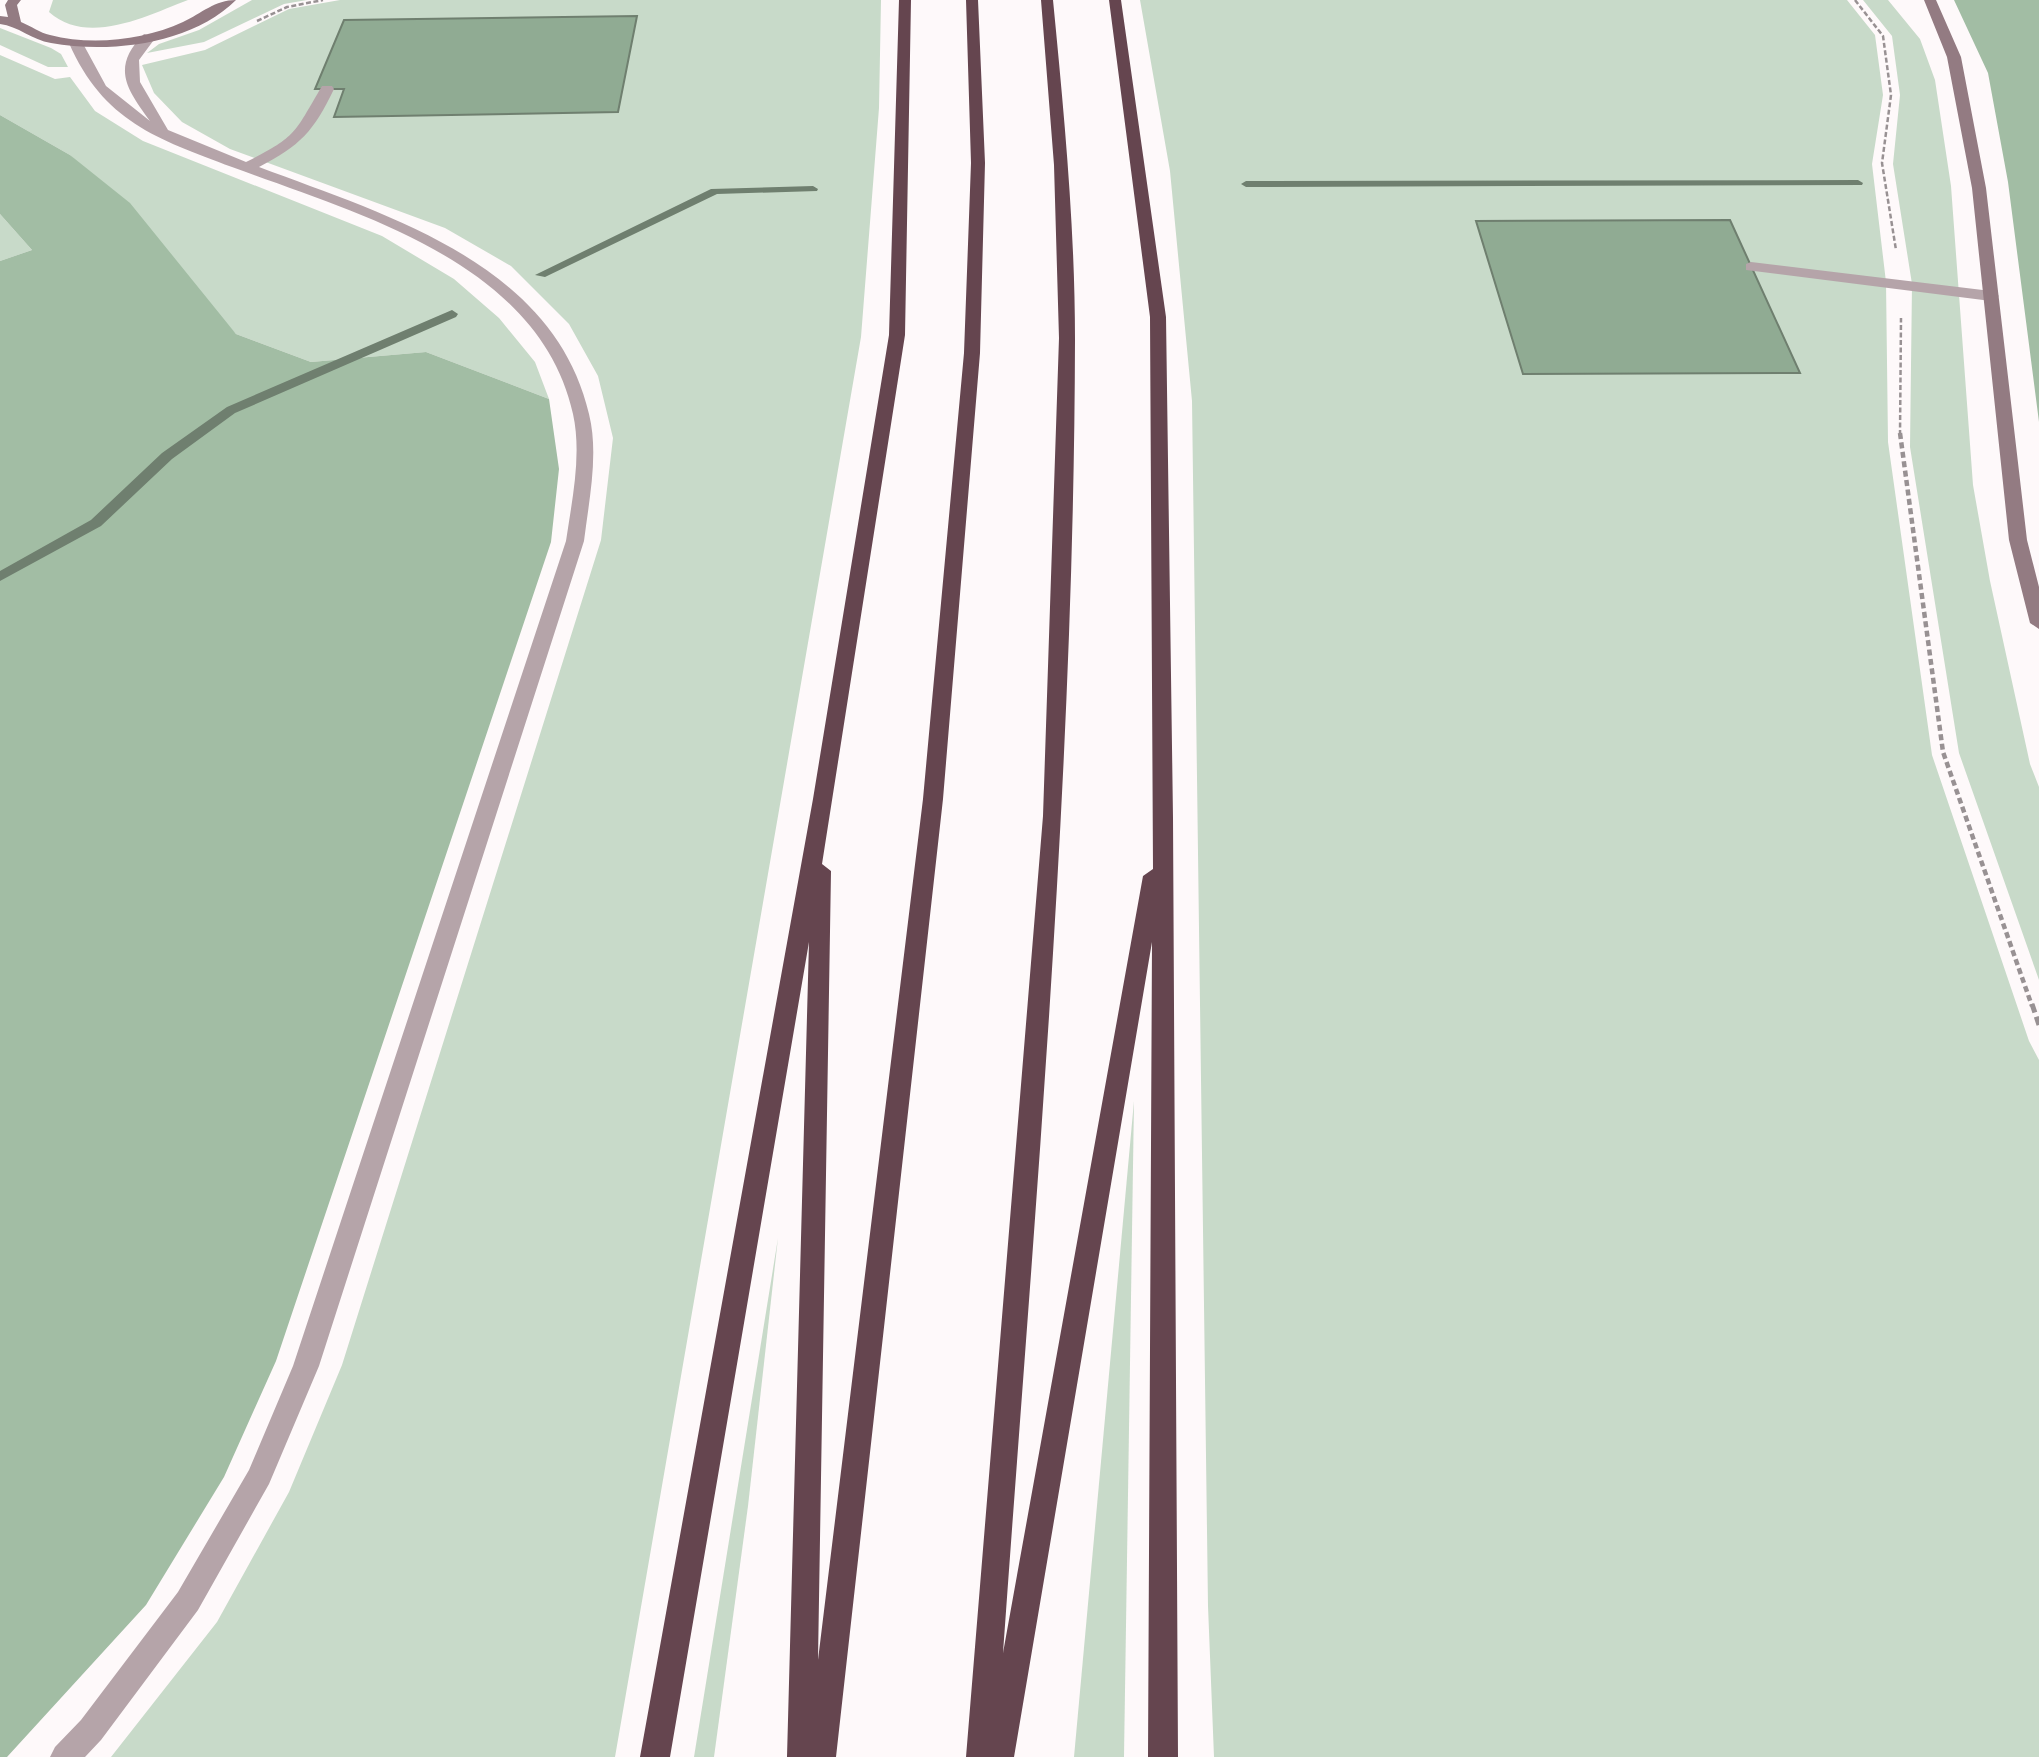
<svg xmlns="http://www.w3.org/2000/svg" width="2039" height="1757" font-family="'Varela Round',sans-serif">
<rect width="100%" height="100%" fill="#fef9fa"/>
<g fill="#c8dac9">
<path d="M 53,0 L 188,0 C 148,15 88,47 49,12 Z"/>
<polygon points="252,0 307,0 284,4 204,42 147,53 159,44 199,30"/>
<polygon points="340,0 881,0 879,108 861,337 615,1757 111,1757 217,1622 289,1492 342,1365 601,540 613,438 598,376 569,324 511,266 445,228 230,149 182,122 154,93 142,65 205,50 289,9"/>
<polygon points="1140,0 1847,0 1875,35 1883,95 1872,164 1886,282 1888,442 1932,755 2029,1041 2039,1060 2039,1757 1214,1757 1208,1606 1192,401 1170,171"/>
<polygon points="1863,0 1888,0 1920,39 1935,80 1951,186 1973,485 1990,581 2030,764 2039,787 2039,980 1959,753 1910,447 1912,284 1893,164 1900,95 1892,36"/>
<polygon points="0,28 51,48 61,54 68,67 48,67 0,45"/>
<polygon points="0,55 55,79 70,77 95,111 143,141 382,236 454,279 499,318 535,362 549,399 426,352 311,362 236,334 70,155 0,115"/>
<polygon points="0,214 32,250 0,261"/>
<polygon points="1134,1101 1124,1757 1074,1757"/>
<polygon points="778,1238 748,1506 714,1757 694,1757"/>
</g>
<g fill="#a2bda4">
<polygon points="1954,0 2039,0 2039,422 2008,182 1988,73"/>
<polygon points="0,115 70,155 130,203 236,334 311,362 426,352 549,399 559,469 551,542 276,1361 224,1477 146,1605 7,1757 0,1757 0,261 32,250 0,214"/>
</g>
<g fill="#90ab93" stroke="#6f7f6f" stroke-width="2">
<polygon points="637,16 618,112 334,117 344,89 315,89 344,20"/>
<polygon points="1730,220 1800,373 1523,374 1476,221"/>
</g>
<g fill="none" stroke-linecap="round" stroke-linejoin="round">
<g fill="#6f7f6f" fill-rule="evenodd">
<polygon points="1858,180 1863,183 1862,185 1246,187 1241,184 1246,181"/>
<polygon points="813,186 818,189 817,191 717,194 545,277 535,275 711,189"/>
<polygon points="452,310 458,314 456,317 235,413 172,459 101,526 0,581 0,571 91,520 162,453 227,407"/>
</g>
<g stroke="#989193" stroke-width="2.5" stroke-dasharray="5 2.5" stroke-linecap="butt">
<polyline points="1855,0 1883,36 1891,95 1882,163 1896,250"/>
<polyline points="257,21 287,7 323,0"/>
<polyline points="1900,435 1901,318"/>
</g>
<polyline stroke="#989193" stroke-width="4.5" stroke-dasharray="6 3.5" stroke-linecap="butt" points="1900,433 1943,752 2032,1006"/>
<polyline stroke="#989193" stroke-width="5" stroke-dasharray="9 4.5" stroke-linecap="butt" points="2032,1004 2039,1025"/>
<g fill="#b5a4a9" fill-rule="evenodd">
<path d="M 144,34 L 156,37 L 139,60 L 140,82 L 168,130 L 246,162 C 298,136 294,133 322,86 L 332,86 L 334,89 C 314,131 300,146 259,167 C 386,215 554,263 589,414 C 599,454 589,500 584,541 L 319,1366 L 269,1484 L 198,1610 L 101,1740 L 85,1757 L 50,1757 L 55,1747 L 81,1720 L 178,1592 L 249,1470 L 293,1366 L 566,541 C 572,500 582,455 573,414 C 539,262 358,214 232,167 C 157,139 103,121 69,43 L 81,40 L 106,86 L 150,121 C 126,88 111,67 144,34 Z"/>
<polygon points="1751,262 1991,291 1999,296 1991,301 1746,270 1746,264"/>
</g>
<g fill="#937b82" fill-rule="evenodd">
<path d="M 8,0 L 21,0 L 17,5 L 21,22 C 31,26 40,33 50,35 C 92,46 144,40 183,22 C 202,13 215,0 236,0 C 192,44 110,54 51,43 C 32,40 18,26 0,24 L 0,16 L 8,17 L 5,5 Z"/>
<polygon points="1924,0 1936,0 1961,57 1986,188 2027,540 2039,587 2039,629 2030,623 2009,540 1972,188 1947,57"/>
</g>
<g fill="#65454f" fill-rule="evenodd">
<polygon points="899,0 911,0 905,335 822,864 831,871 818,1660 923,799 964,353 971,163 966,0 978,0 985,163 980,353 943,799 836,1757 787,1757 809,942 670,1757 640,1757 813,799 889,335"/>
<path d="M 1041,0 L 1053,0 C 1064,113 1075,227 1075,340 C 1074,779 1034,1216 1003,1653 L 1143,876 L 1153,869 L 1150,317 L 1109,0 L 1121,0 L 1166,317 L 1173,818 L 1178,1757 L 1148,1757 L 1152,942 L 1014,1757 L 966,1757 L 1043,816 L 1059,338 L 1054,165 Z"/>
</g>
</g>
</svg>
